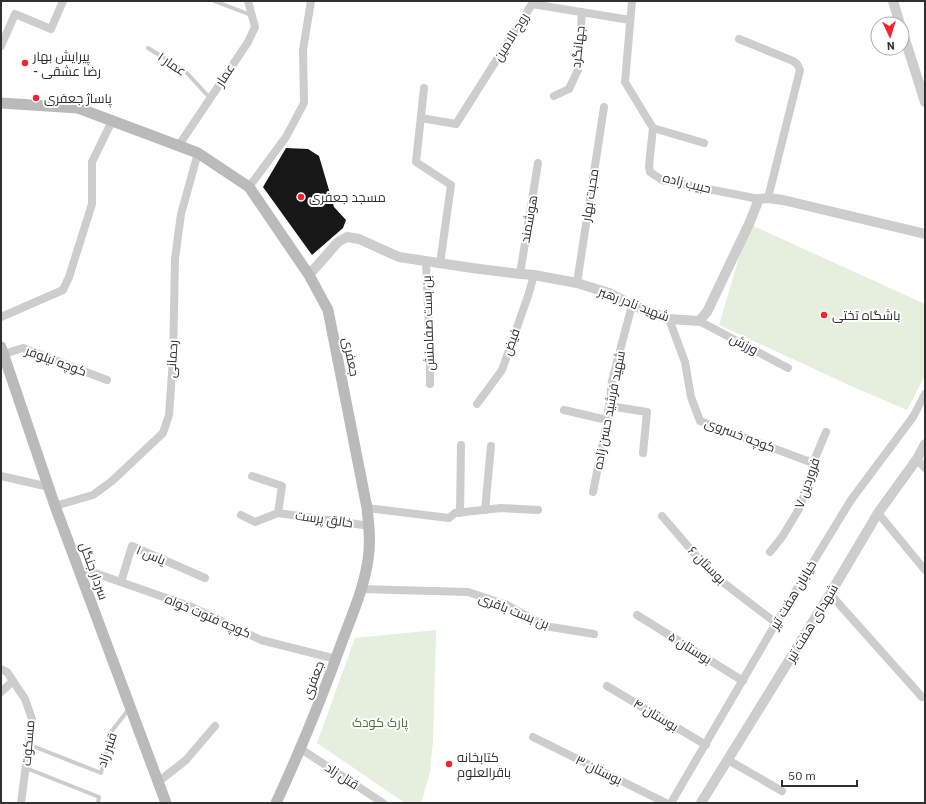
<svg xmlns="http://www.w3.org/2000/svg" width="926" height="804" font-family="'IBM Plex Sans',Cairo,sans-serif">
<rect width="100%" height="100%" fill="#fff"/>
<g fill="#e6eedd">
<polygon points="749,224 925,304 925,375 907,410 851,386 719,325"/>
<polygon points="436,630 433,741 430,772 421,803 405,803 317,743 355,638"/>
</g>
<polygon fill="#171717" points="286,148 308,149 319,156 334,207 346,220 343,228 312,255 263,187"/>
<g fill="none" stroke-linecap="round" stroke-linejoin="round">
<g stroke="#cdcdcd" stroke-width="4">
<polyline points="214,1 251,15"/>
<polyline points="148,48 185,71 210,98"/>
<polyline points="30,745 101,773 111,732 129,709"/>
<polyline points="26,768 99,797 98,803"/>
</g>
<g stroke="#cdcdcd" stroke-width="8">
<polyline points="632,1 625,82 653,128 649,166 650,172 662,180 759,199"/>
<polyline points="739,39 793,61 797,64 800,70 768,198"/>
<polyline points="1,46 15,14 51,29 63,1"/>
<polyline points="424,88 416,162 451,185 440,264"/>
<polyline points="554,96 569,89 578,70 582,12"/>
<polyline points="421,118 456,124 532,4 630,20"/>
<polyline points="653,128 704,143"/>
<polyline points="179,145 248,42 255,27 248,1"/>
<polyline points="249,187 286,137 304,103 303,50 311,1"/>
<polyline points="426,262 430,350 430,384"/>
<polyline points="520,274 538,163"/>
<polyline points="577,283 604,107"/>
<polyline points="1,317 63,290 69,277 92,204 92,162 112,121"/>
<polyline points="669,319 685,362 691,397 700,421 813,463"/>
<polyline points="699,321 788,368"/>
<polyline points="1,355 23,348 107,380"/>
<polyline points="477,404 502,370 528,296 534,275"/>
<polyline points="564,410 607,420 609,406 647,412 643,453"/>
<polyline points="917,459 925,468"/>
<polyline points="1,476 49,487"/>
<polyline points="593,492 608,417 612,381 632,305"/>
<polyline points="55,506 93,495 112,481 163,433 169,415 173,359 175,259 181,214 198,153"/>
<polyline points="367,508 449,518 455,513 501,508 538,510"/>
<polyline points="485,510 491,446"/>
<polyline points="278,513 370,526"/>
<polyline points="460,513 461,445"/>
<polyline points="878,513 925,570"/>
<polyline points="241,515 255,522 278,513 282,486 252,476"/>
<polyline points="662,516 712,574 776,623"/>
<polyline points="770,552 782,537 799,509 811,477 813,463 826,432"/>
<polyline points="81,574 92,572 192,607 261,640 336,659"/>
<polyline points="121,582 132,546 205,578"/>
<polyline points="361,589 468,592 507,605 545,626 594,634"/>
<polyline points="830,594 922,697"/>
<polyline points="637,615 743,681"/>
<polyline points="1,669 7,672 25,699 32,719 21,803"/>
<polyline points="607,686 706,745"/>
<polyline points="1,692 13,681"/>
<polyline points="533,737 666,803"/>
<polyline points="301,749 383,803"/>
<polyline points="728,760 782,791"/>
<polyline points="158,782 186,760 215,726"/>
<polyline points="671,803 776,623 851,500 913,417 925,394"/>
</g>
<g stroke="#cdcdcd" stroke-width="10">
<polyline points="893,1 900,24"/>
<polyline points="902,30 925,102"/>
<polyline points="309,275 338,242 347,237 359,239 399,257 472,268 520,274 534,275 577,283 609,293 632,305 669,319 699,321 707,312 749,224 759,199 768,198 783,200 925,234"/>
<polyline points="701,803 830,594 878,513 917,459 925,444"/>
</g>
<g stroke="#bababa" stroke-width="11">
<path d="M 1,103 L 78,108 L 198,153 L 249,187 L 309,275 L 328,310 L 367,508 C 369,525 371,543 368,560 C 364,587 353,613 343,639 C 323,695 301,749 276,803"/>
<polyline points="1,347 55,506 166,803"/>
</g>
</g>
<g fill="#f7222d" stroke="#fff" stroke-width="1.5">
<circle cx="25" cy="63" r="4"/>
<circle cx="36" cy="98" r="4"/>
<circle cx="301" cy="197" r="4"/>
<circle cx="824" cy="315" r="4"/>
<circle cx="449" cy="764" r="4"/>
</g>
<g text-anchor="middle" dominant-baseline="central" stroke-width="4" stroke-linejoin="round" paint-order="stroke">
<g font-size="13" fill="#303030" stroke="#fff">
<text transform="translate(511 37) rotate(-58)">روح الامین</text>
<text transform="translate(578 47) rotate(-84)">جهانگرد</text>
<text transform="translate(172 64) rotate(34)">عمار ۱</text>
<text transform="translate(225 75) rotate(-57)">عمار</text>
<text transform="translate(687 183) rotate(14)">حبیب زاده</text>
<text transform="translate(590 195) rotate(-81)">محبت بهار</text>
<text transform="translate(529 219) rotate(-80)">هوشمند</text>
<text transform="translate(634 304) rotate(21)">شهید نادر رهبر</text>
<text transform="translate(428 323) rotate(-92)">بن بست صفامنش</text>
<text transform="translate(511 342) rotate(-70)">فیض</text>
<text transform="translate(744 344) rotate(28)">ورزش</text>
<text transform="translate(351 357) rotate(79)">جعفری</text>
<text transform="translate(172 359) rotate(-87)">رحمانی</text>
<text transform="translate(56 361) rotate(20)">کوچه نیلوفر</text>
<text transform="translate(609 410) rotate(-79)">شهید فرشید حسن زاده</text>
<text transform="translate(740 435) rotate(21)">کوچه خسروی</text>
<text transform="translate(807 483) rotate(-71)">فروردین ۷</text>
<text transform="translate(324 519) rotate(8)">خالق پرست</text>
<text transform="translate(151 555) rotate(23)">یاس ۱</text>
<text transform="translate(707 565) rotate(45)">بوستان ۶</text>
<text transform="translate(94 571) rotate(70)">سردار جنگل</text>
<text transform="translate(793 595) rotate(-59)">خیابان هفت تیر</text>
<text transform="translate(514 611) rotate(22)">بن بست باقری</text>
<text transform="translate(208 616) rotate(23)">کوچه فتوت خواه</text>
<text transform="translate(812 623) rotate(-59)">شهدای هفت تیر</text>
<text transform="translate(690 648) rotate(32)">بوستان ۵</text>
<text transform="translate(313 680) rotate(-69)">جعفری</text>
<text transform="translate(656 715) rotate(31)">بوستان ۴</text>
<text transform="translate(28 743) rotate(-85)">مسکوت</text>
<text transform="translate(107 750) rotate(-71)">قنبر زاد</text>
<text transform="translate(599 770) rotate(26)">بوستان ۳</text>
<text transform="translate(342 776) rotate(33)">قتل زاد</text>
</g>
<g font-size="13" fill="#303030" stroke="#fff" text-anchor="start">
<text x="33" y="56">پیرایش بهار<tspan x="33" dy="15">- رضا عشقی</tspan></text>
<text x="44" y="98">پاساژ جعفری</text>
<text x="309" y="197">مسجد جعفری</text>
<text x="832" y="315">باشگاه تختی</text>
<text x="457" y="757">کتابخانه<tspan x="457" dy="15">باقرالعلوم</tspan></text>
</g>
<g font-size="13" fill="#517138" stroke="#fff">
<text x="380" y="722">پارک کودک</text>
</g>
</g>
<rect width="926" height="804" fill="none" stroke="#303030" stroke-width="4"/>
<g transform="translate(890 36) rotate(176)"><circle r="19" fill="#ffffff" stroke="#acacac"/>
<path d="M0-3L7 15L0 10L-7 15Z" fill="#f7222d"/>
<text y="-6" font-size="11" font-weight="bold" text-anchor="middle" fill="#303030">N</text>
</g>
<path d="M782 780v6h75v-6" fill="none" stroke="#303030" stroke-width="2"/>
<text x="788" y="780" font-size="12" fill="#303030" stroke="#ffffff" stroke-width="3" paint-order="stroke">50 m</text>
</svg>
